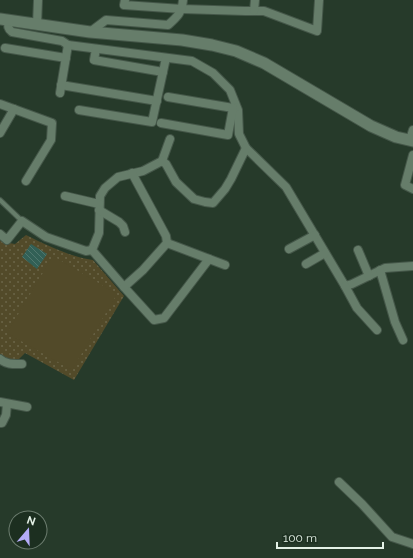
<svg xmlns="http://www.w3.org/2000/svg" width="413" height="558" font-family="Raleway,sans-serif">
<defs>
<pattern id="grass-dots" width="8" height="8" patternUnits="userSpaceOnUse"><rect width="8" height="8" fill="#524a29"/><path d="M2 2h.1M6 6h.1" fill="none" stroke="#6b6548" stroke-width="1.8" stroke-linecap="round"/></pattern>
<pattern id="building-back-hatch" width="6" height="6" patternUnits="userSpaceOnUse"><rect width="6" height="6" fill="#326056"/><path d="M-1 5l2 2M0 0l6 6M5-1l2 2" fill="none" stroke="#50776e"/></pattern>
</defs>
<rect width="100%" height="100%" fill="#263a2a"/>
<path fill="url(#grass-dots)" d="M 26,235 C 46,245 71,257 93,260 L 124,296 L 74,380 L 25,353 L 16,362 L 0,357 L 0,240 L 4,242 L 15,244 Z"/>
<polygon fill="#524a29" points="53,256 117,294 72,370 7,333"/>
<polygon fill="url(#building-back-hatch)" points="31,244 47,254 37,269 22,257"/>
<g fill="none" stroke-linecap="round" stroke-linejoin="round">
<g stroke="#455749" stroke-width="6">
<polyline id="lane" points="0,200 22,221"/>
</g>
<g stroke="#455749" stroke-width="10">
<g id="street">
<polyline points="125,0 124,5 182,9 245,11 264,11 317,31 319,0"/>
<polyline points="254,11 255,0"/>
<path d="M 9,21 C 8,26 7,28 12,32 L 62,41 L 68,45 L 192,61 L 213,73 L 230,90 L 238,110 L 239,134 L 246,148 L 286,187 L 345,286 L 352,284 L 385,268 L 413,266"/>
<polyline points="37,25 38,0"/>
<path d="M 90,32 L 106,20 L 168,25 C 177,17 182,13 183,0"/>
<polyline points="5,48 66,58"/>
<polyline points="96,49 94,60 163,72"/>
<polyline points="61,85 157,101"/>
<polyline points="60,93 68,45"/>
<polyline points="168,97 233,108 236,107"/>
<polyline points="0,104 52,123 51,140 26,181"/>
<polyline points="79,110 152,122 166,58"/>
<polyline points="161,123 228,135 233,108"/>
<polyline points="0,133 14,109"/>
<polyline points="170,139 162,161 143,171 118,177 105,188 100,196 99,233 92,250 124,287 154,320 164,318 209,259"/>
<polyline points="410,140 413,130"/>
<polyline points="413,155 405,185 413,189"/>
<polyline points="162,161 166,164 176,182 194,199 205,202 213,203 225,189 231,179 246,148"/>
<polyline points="65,196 99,204"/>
<polyline points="99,210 119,222 123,226 125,232"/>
<polyline points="0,234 7,240 22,221 46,237 86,251 92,250"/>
<polyline points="167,243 225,265"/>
<polyline points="289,249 315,235"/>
<polyline points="358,250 369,276"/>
<polyline points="306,264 325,253"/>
<polyline points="380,270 395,322 403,340"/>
<polyline points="345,286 357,308 377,330"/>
<polyline points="124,287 143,270 167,243 166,236 132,173"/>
<path d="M 0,359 C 7,365 14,364 22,364"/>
<polyline points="0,402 27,407"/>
<polyline points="0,423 2,423 6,415 7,404"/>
<polyline points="339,482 362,504 392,537 413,544"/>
</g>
</g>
<g stroke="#455749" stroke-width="13">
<polyline id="secondary" points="0,19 90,32 182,40 212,45 236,51 264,63 371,126 396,137 413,141"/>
</g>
<use href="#lane" stroke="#667d6a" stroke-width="4"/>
<use href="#street" stroke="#667d6a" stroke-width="8"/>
<use href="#secondary" stroke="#667d6a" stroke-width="11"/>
</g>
<g transform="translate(28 530) rotate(19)"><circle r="19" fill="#1c2f20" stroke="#6c7d6f"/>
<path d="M0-3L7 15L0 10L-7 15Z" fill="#b4acf9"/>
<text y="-6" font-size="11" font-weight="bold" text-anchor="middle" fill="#e4f1e6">N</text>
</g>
<path d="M277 542v6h106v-6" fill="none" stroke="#e4f1e6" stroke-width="2"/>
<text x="283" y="542" font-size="12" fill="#e4f1e6" stroke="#1c2f20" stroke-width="3" paint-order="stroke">100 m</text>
</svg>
